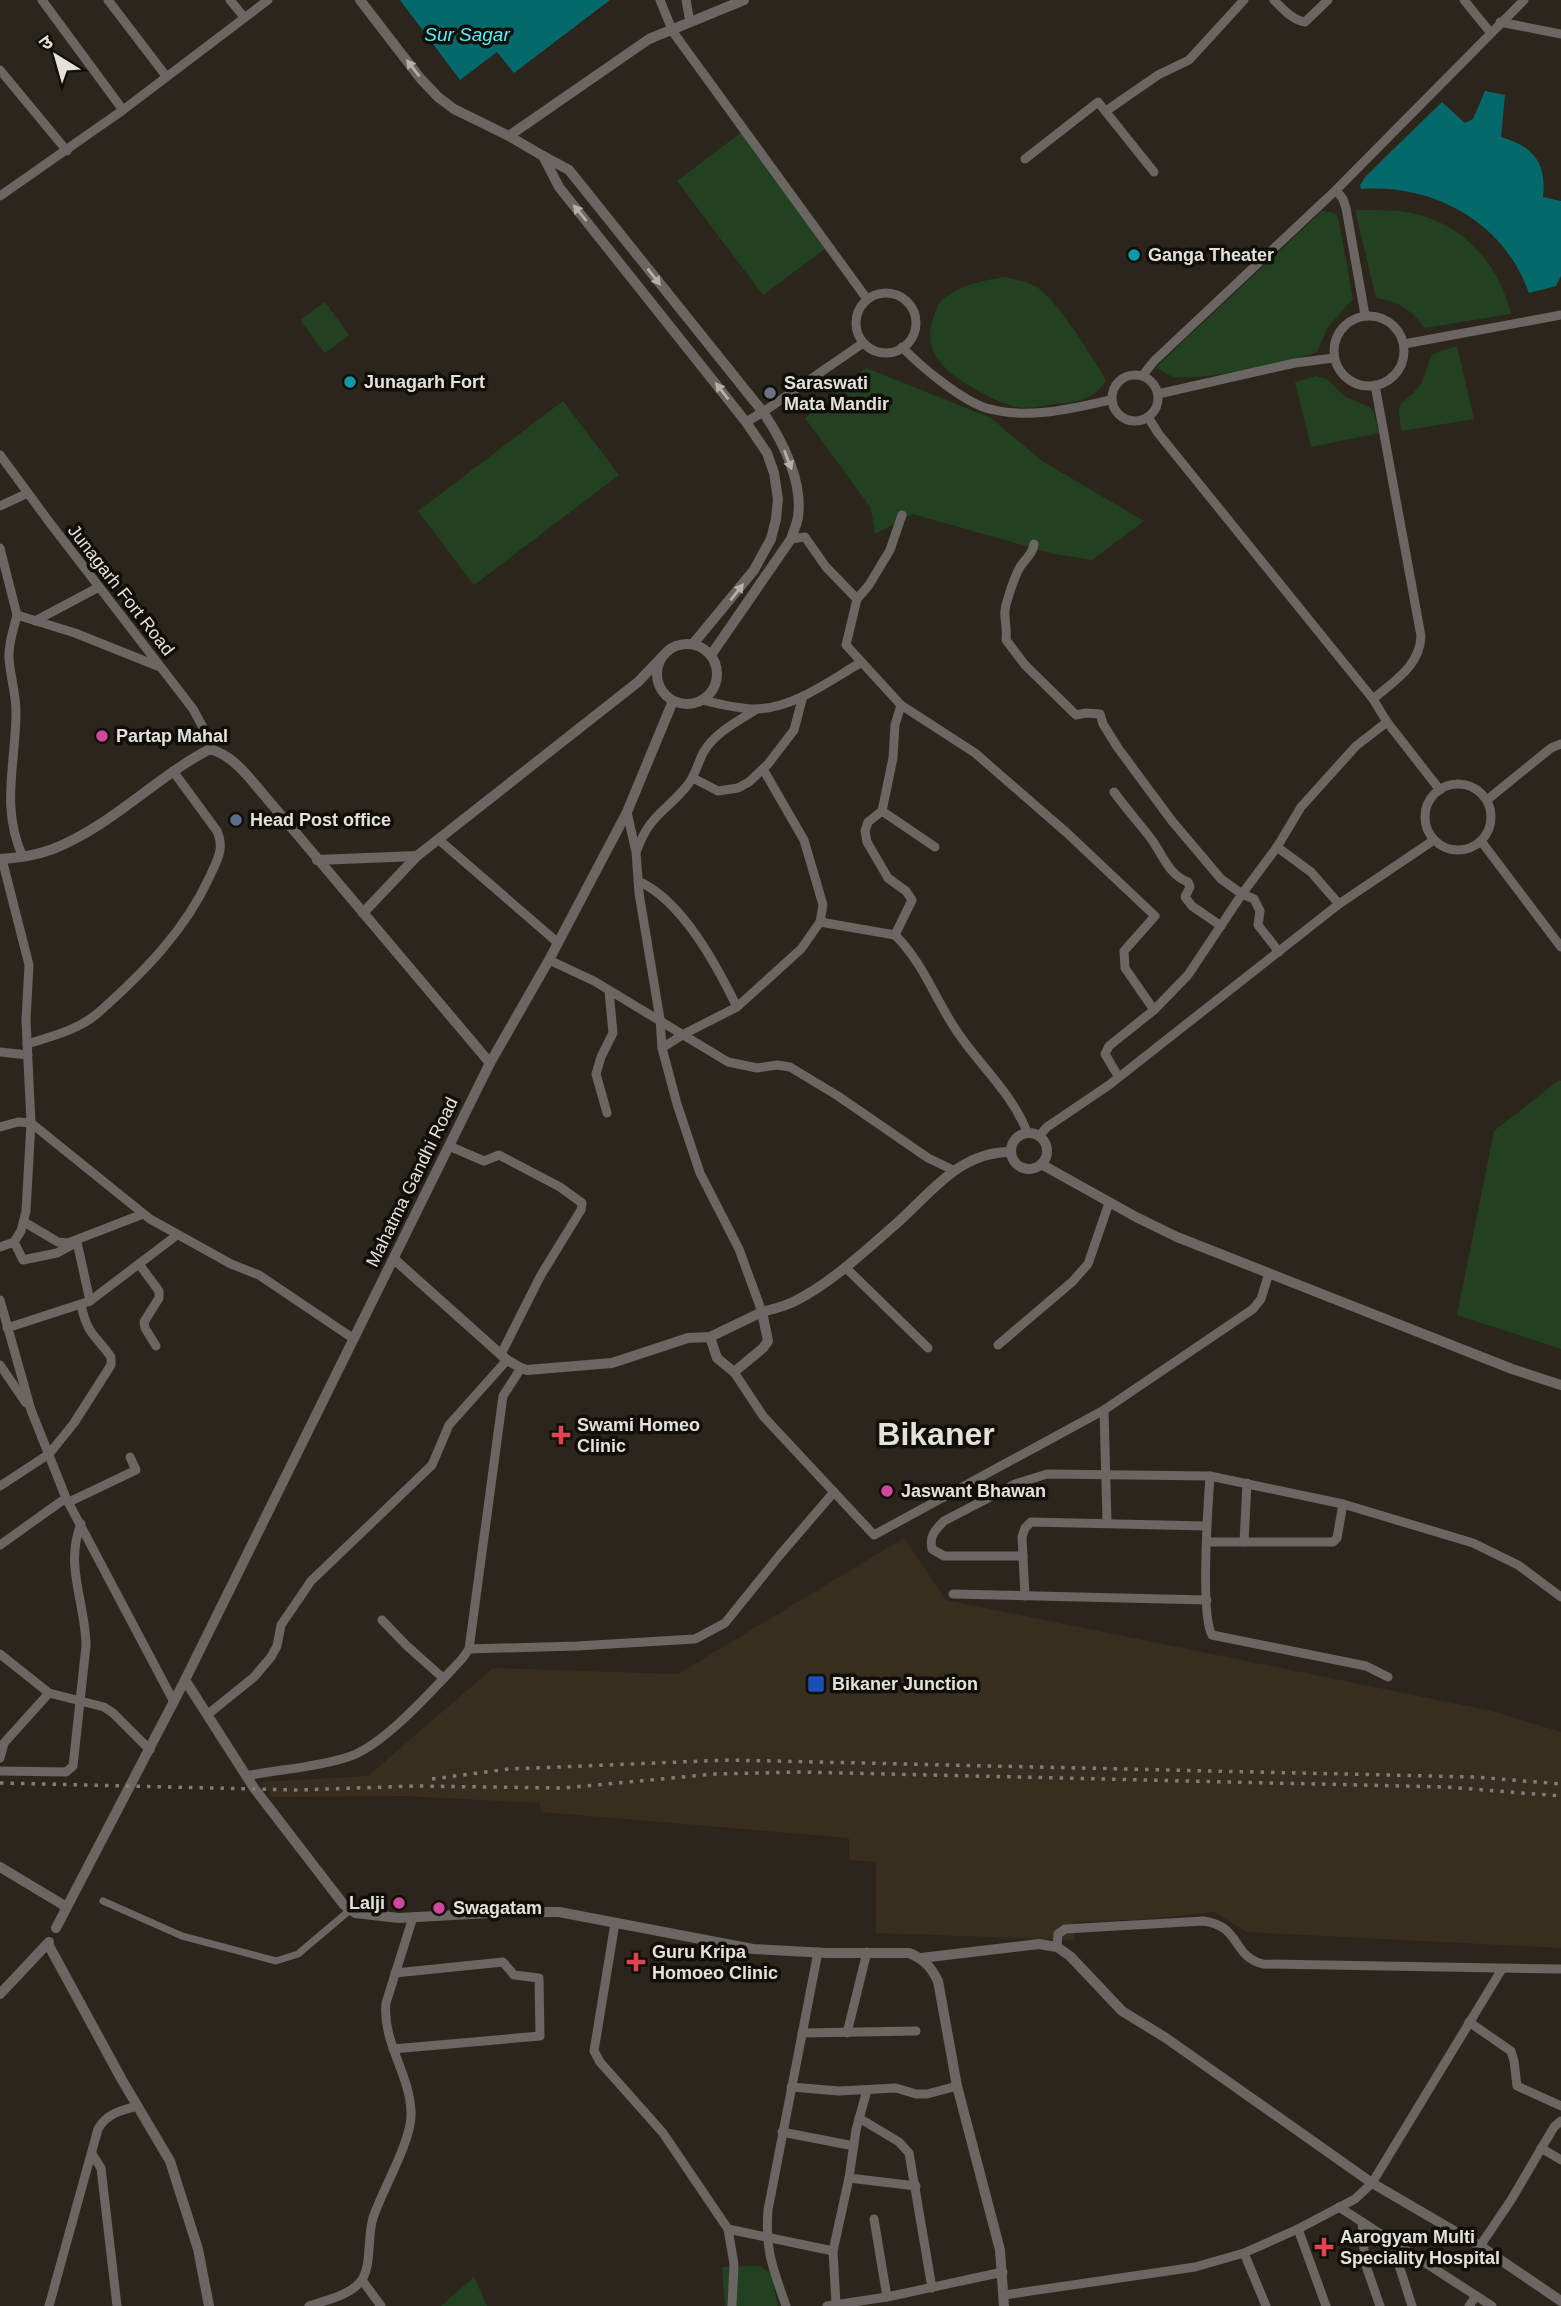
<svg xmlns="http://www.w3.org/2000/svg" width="1561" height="2306" font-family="Arial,'Noto Sans Devanagari',sans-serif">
<rect width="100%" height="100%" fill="#2c251c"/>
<polygon fill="#382e20" points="904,1538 946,1600 1492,1711 1561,1732 1561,1948 1247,1932 1214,1912 1151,1919 1075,1922 1074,1940 876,1933 876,1862 849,1860 849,1838 541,1812 539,1803 405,1796 271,1797 261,1782 368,1776 493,1668 678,1674"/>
<g fill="#224120">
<polygon points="743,131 829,246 763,295 677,181"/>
<path d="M 1355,210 C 1377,210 1399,209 1420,215 C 1467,228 1500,267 1511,314 L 1425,328 C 1411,310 1399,301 1376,298 Z"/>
<path d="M 1322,211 L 1334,213 L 1338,217 L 1353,299 L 1328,327 L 1317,352 C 1293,362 1193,383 1171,376 C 1165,374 1161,370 1156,367 Z"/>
<path d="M 1006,277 C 1015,280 1024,281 1033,285 C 1054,294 1093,358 1106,380 C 1093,401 1079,401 1056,404 C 1046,405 1035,408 1024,408 C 1008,407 989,397 975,389 C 948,374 921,353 933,319 C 935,313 937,304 942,300 C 960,285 983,280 1006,277 Z"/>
<polygon points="325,302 349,335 325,353 300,320"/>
<path d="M 1457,346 L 1474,419 L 1402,431 C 1395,394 1402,409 1420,385 C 1426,375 1427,363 1433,354 Z"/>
<polygon points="866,368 991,418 1042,461 1144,521 1092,560 1054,554 913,514 875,534 871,508 805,418"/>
<polygon points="1316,376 1327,379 1345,397 1370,407 1374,413 1379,433 1311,447 1295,382"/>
<polygon points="563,401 619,475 474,585 418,511"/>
<polygon points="1559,1080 1561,1081 1561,1349 1457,1315 1494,1131"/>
<polygon points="760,2266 771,2274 778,2306 725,2306 722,2267"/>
<polygon points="474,2277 487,2306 441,2306"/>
</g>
<g fill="#04696b">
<polygon points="400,0 610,0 514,73 497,52 460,80"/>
<path d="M 1485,91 L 1505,95 L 1501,137 C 1533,146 1547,163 1543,197 L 1561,201 L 1561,276 L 1556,286 L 1529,293 C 1504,222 1434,184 1361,189 L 1360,185 L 1366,176 L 1442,102 L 1465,123 L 1473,119 Z"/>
</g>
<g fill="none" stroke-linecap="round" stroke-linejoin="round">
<polyline stroke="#6b6563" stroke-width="7" points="103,1901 182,1936 276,1961 298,1954 350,1910"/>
<g stroke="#6b6563" stroke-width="9">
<polyline points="42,0 123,110"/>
<polyline points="108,0 166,76"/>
<polyline points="230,0 244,17"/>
<polyline points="660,0 673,32 867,299"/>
<polyline points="686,0 690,22"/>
<path d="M 1274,0 C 1283,9 1292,20 1305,22 L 1328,0"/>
<polyline points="1464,0 1490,32"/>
<polyline points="1500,22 1561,34"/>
<polyline points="0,70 67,151"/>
<polyline points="1106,111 1158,75 1189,60 1244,0"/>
<polyline points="1025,159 1098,102 1154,172"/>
<polyline points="1336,190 1343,199 1346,208 1365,315"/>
<polyline points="0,196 123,110 268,0"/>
<circle cx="886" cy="323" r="30"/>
<circle cx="1369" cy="351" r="35"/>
<polyline points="1404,344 1561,315"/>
<path d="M 902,347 C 920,366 961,400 986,408 C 1026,420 1070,409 1110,400"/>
<circle cx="1135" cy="398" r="23"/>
<polyline points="1143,375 1154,361 1336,190 1524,0"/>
<polyline points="1158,394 1295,363 1334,358"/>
<polyline points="1148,417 1158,433 1373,699 1387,722 1440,790"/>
<polyline points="746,422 763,412 863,343"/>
<polyline points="0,455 50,523 193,709 207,735 210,749"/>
<polyline points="0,506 28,493"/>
<polyline points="902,515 890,550 869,585 857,599 846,645 901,705 975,753 1067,833 1155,916 1124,951 1125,968 1154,1010"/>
<polyline points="791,539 805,537 826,567 857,599"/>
<path d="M 1034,544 C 1033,554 1025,559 1020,567 C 1015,576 1011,588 1008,598 C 1001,617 1008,621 1006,640 L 1025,665 L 1076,715 L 1086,713 L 1100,714 L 1103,724 L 1118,748 L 1172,821 L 1221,879 L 1242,894 L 1254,899 L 1260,911 L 1258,925 L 1279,952"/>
<polyline points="0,548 17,615 75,633 160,667"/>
<path d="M 17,615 C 14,628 8,644 9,658 C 10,676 16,693 16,712 C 16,763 0,808 23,857"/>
<polyline points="35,621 99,587"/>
<path d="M 1373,699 C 1394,681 1420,666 1421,636 L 1375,385"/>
<path d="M 702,700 C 720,704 738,709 756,709 C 794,708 829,681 860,663"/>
<polyline points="693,778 718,791 738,788 749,782 768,764 794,730 803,696"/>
<circle cx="1458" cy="817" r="33"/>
<path d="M 1114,792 C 1125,807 1137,821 1149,836 C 1162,852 1167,874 1188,882 L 1190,887 L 1185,897 L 1192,906 L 1221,926"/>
<polyline points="1487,800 1551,748 1561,744"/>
<polyline points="882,811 935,847"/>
<polyline points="627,812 636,852 639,893 660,1019 662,1048 677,1104 700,1173 739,1249 762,1312"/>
<polyline points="438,839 557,942"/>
<polyline points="1481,841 1561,947"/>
<polyline points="1277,847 1311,872 1339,904"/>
<path d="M 637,850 C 649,816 665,812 686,787 C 695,777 697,765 703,753 C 714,733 738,721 757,709"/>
<path d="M 638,881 C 682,900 717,966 737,1007"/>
<path d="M 820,922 L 895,935 C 924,964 934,997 956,1030 C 979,1065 1012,1093 1027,1132"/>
<polyline points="895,935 912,900 906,891 888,878 867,842 865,831 868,822 882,811 893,758 895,725 901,705"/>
<polyline points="549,960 594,981 728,1062 757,1068 777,1065 790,1067 838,1096 928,1158 953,1170"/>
<path d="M 27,1044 C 53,1036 78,1030 98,1013 C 143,973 185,931 210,876 C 217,860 225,849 217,831 L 173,771"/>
<polyline points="662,1048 684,1034 737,1007 801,949 820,922 823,905 804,840 763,769"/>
<polyline points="0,1052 28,1055"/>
<polyline points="1118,1076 1105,1054 1109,1046 1154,1010 1188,975 1242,894 1277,847 1301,807 1356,746 1387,722"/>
<polyline points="607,1113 596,1074 601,1057 613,1033 609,991"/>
<polyline points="0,1127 18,1122 31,1123 150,1219 231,1264 259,1275 354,1339"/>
<polyline points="1040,1135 1047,1127 1109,1085 1339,904 1434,840"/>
<polyline points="449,1146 484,1161 499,1155 560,1187 582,1203 581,1210 541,1275 501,1354"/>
<polyline points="24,1222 58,1242 68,1243 143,1214"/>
<polyline points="14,1242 23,1260 57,1253 77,1242 90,1301"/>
<polyline points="0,1247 14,1242 21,1231 26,1211 31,1123 26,1020 29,965 2,859"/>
<polyline points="139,1264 159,1291 159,1298 144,1322 145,1328 156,1346"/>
<polyline points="845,1267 928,1348"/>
<polyline points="0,1300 31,1410 66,1498 174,1702"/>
<polyline points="7,1328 90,1301 177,1235"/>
<polyline points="998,1345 1072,1282 1088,1264 1109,1203"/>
<polyline points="0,1365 26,1403"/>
<polyline points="734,1372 763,1416 874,1535 1104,1410 1253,1309 1261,1299 1269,1273"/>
<polyline points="1104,1410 1107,1522"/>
<path d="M 1210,1476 C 1208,1505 1200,1615 1212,1635 L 1366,1666 L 1388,1677"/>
<path d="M 0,1486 L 49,1454 L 74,1423 L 111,1365 L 111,1357 C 95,1334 88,1336 81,1305"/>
<polyline points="69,1502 136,1470 130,1457"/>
<polyline points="1207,1542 1333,1542 1337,1538 1343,1504"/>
<polyline points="1244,1542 1247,1483"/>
<polyline points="0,1545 66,1498"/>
<path d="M 1023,1556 L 944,1556 L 932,1549 C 929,1536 935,1530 944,1521 L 1015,1484 L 1047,1474 L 1210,1476 L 1343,1504 L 1473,1543 L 1518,1565 L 1561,1597"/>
<polyline points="953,1594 1207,1600"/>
<polyline points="1025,1596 1022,1537 1025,1528 1031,1522 1206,1526"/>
<polyline points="382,1620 406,1645 443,1678"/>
<polyline points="469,1649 577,1646 695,1639 725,1623 779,1556 834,1492"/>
<polyline points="0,1654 49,1693 104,1707 113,1713 150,1750"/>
<polyline points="207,1715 254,1677 271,1657 277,1646 281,1625 311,1581 432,1465 449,1425 507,1360"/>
<polyline points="0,1758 4,1743 49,1693"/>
<path d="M 0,1771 L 66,1772 L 73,1766 L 86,1646 C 86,1604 64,1566 81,1524"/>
<path d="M 246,1776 C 280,1769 315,1768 348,1757 C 384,1746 435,1687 462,1659 L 469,1649 L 503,1396 L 521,1368"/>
<polyline points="615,1923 594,2051 600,2062 663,2133 728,2229 734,2264 732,2306"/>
<path d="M 1057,1947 L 1058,1934 L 1065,1929 L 1203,1921 C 1242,1926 1231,1956 1263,1964 L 1561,1969"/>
<polyline points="1469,2022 1511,2051 1514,2061 1517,2086 1561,2106"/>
<polyline points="802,2033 916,2031"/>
<polyline points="847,2033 867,1952"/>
<polyline points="393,2049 540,2036 539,1978 514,1975 503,1962 395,1973"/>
<polyline points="791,2087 839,2091 896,2088 916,2094 927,2094 957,2086"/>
<polyline points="859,2118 899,2142 909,2153 932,2288"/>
<polyline points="782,2132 854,2146"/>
<polyline points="1541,2148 1561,2160"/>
<polyline points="92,2154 101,2168 117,2306"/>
<polyline points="849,2178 856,2130 867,2090"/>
<polyline points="1339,2207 1492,2306"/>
<polyline points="874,2219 887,2297"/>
<polyline points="1362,2222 1365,2263 1380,2306"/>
<polyline points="728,2229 833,2251"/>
<polyline points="1298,2229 1326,2306"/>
<polyline points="1391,2240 1412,2306"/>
<polyline points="1480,2246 1511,2200 1554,2127 1561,2121"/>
<polyline points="1244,2253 1266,2306"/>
<polyline points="362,2280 381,2306"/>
<polyline points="1004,2295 1195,2267 1244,2253 1298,2229 1355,2199 1372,2183 1502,1969"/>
<polyline points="836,2304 833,2251 849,2178 916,2186"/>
<path d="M 49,2306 L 98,2129 C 107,2113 122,2110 138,2106"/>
<path d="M 309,2306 C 326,2300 349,2296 361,2281 C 372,2267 367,2237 373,2218 C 382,2190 413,2139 411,2112 C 410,2074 382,2042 386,2003 L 413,1917"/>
<path d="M 786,2306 C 773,2268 765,2252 768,2210 L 818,1952"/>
<polyline points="827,2306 887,2297 1003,2272"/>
<polyline points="1469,2306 1476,2296"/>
</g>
<g stroke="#6b6563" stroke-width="10">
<polyline points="360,0 420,78 438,97 454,109 509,136 543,156 559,187 746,422 767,453 774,473 778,499 776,519 771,539 754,570 693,644"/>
<polyline points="509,136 649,39 744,0"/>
<path d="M 543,156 L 569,170 L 763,412 C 783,441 803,482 798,517 C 797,524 793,532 791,539 L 711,655"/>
<circle cx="687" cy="674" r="30"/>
<path d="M 0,859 C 18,858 37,855 53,849 C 110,827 156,777 210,749 C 226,754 236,763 247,775 L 490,1063"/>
<polyline points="317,860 417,856"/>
<polyline points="363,913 417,856 638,682 662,657"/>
<circle cx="1029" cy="1151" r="18"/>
<polyline points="1041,1164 1136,1217 1177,1237 1512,1369 1561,1385"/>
<polyline points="394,1259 507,1360 521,1368 527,1370 612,1363 688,1338 710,1337"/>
<path d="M 762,1312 C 773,1309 787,1306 797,1300 C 832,1282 866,1250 896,1224 C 931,1193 959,1152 1010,1152"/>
<polygon points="762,1312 768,1341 763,1348 734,1372 717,1358 710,1337"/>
<path d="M 185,1680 L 254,1788 L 344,1905 L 355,1913 L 399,1918 L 509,1912 L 559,1912 L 753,1949 L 827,1953 L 909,1953 C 924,1959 931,1967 938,1981 L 957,2086 L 1000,2250 L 1004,2306"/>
<polyline points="0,1867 65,1906"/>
<polyline points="56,1928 185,1680 490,1063 549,960 627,812 673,701"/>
<polyline points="48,1944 122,2080 170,2161 198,2249 209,2306"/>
<polyline points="921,1958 1039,1944 1057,1947 1070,1956 1122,2011 1166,2038 1372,2183 1480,2246 1561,2301"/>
<polyline points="0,1994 49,1942"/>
</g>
<g stroke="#817c74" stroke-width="3.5" stroke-dasharray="3.5 7" stroke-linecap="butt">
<polyline points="432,1779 509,1769 729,1760 1475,1777 1561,1784"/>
<polyline points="0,1783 298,1790 415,1786 563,1788 715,1774 802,1772 1446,1787 1561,1796"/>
</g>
</g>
<defs><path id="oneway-solid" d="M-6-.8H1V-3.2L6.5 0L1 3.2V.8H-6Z" transform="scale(1.75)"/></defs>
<g fill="#b4afaa">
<use href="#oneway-solid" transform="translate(413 68) rotate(-128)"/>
<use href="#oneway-solid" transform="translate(580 213) rotate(-129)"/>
<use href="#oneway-solid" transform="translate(654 277) rotate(52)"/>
<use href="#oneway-solid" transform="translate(722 391) rotate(-128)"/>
<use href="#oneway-solid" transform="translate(788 460) rotate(69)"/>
<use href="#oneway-solid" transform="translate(737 592) rotate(-52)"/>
</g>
<g fill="#0f9aa8" stroke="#120f0b" stroke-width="2.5">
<circle cx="1134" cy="255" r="7"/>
<circle cx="350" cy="382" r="7"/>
</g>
<circle fill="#6b7280" stroke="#120f0b" stroke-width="2.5" cx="770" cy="393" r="7"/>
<g fill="#d1479c" stroke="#120f0b" stroke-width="2.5">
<circle cx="102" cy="736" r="7"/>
<circle cx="887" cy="1491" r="7"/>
<circle cx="399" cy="1903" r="7"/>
<circle cx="439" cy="1908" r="7"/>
</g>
<circle fill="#5c6f8a" stroke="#120f0b" stroke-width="2.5" cx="236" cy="820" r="7"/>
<g fill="#e0444e" stroke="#120f0b" stroke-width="2.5">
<path d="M557.5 1424.5h7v7h7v7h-7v7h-7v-7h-7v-7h7z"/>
<path d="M632.5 1951.5h7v7h7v7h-7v7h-7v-7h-7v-7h7z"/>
<path d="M1320.5 2236.5h7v7h7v7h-7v7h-7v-7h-7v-7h7z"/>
</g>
<rect fill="#1a4fb4" stroke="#120f0b" stroke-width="2.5" x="807" y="1675" width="18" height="18" rx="3.5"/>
<g text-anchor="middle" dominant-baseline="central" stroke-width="7" stroke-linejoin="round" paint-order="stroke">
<g font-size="18" font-weight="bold" fill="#e4e0da" stroke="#120f0b" text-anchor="start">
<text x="1148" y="255">Ganga Theater</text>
<text x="364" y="382">Junagarh Fort</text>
<text x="784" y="383">Saraswati<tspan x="784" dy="21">Mata Mandir</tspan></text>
<text x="116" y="736">Partap Mahal</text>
<text x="250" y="820">Head Post office</text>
<text x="577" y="1425">Swami Homeo<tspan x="577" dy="21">Clinic</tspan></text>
<text x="901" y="1491">Jaswant Bhawan</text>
<text x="832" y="1684">Bikaner Junction</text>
<text x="385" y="1903" text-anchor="end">Lalji</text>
<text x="453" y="1908">Swagatam</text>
<text x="652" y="1952">Guru Kripa<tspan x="652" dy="21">Homoeo Clinic</tspan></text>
<text x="1340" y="2237">Aarogyam Multi<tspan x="1340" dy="21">Speciality Hospital</tspan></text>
</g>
<g font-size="18" fill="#e4e0da" stroke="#120f0b">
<text transform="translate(121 590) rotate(52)">Junagarh Fort Road</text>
<text transform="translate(412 1182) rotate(-64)">Mahatma Gandhi Road</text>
</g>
<g font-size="19" font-style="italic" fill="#55f2f5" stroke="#120f0b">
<text x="467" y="34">Sur Sagar</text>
</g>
<g font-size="32" font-weight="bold" fill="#e4e0da" stroke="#120f0b">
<text x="936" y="1434">Bikaner</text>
</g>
</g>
<g transform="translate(56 56) rotate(323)" stroke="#120f0b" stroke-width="5" paint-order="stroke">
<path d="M0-5L12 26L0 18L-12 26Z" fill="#e4e0da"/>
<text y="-10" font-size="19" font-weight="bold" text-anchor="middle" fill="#e4e0da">उ</text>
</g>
</svg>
